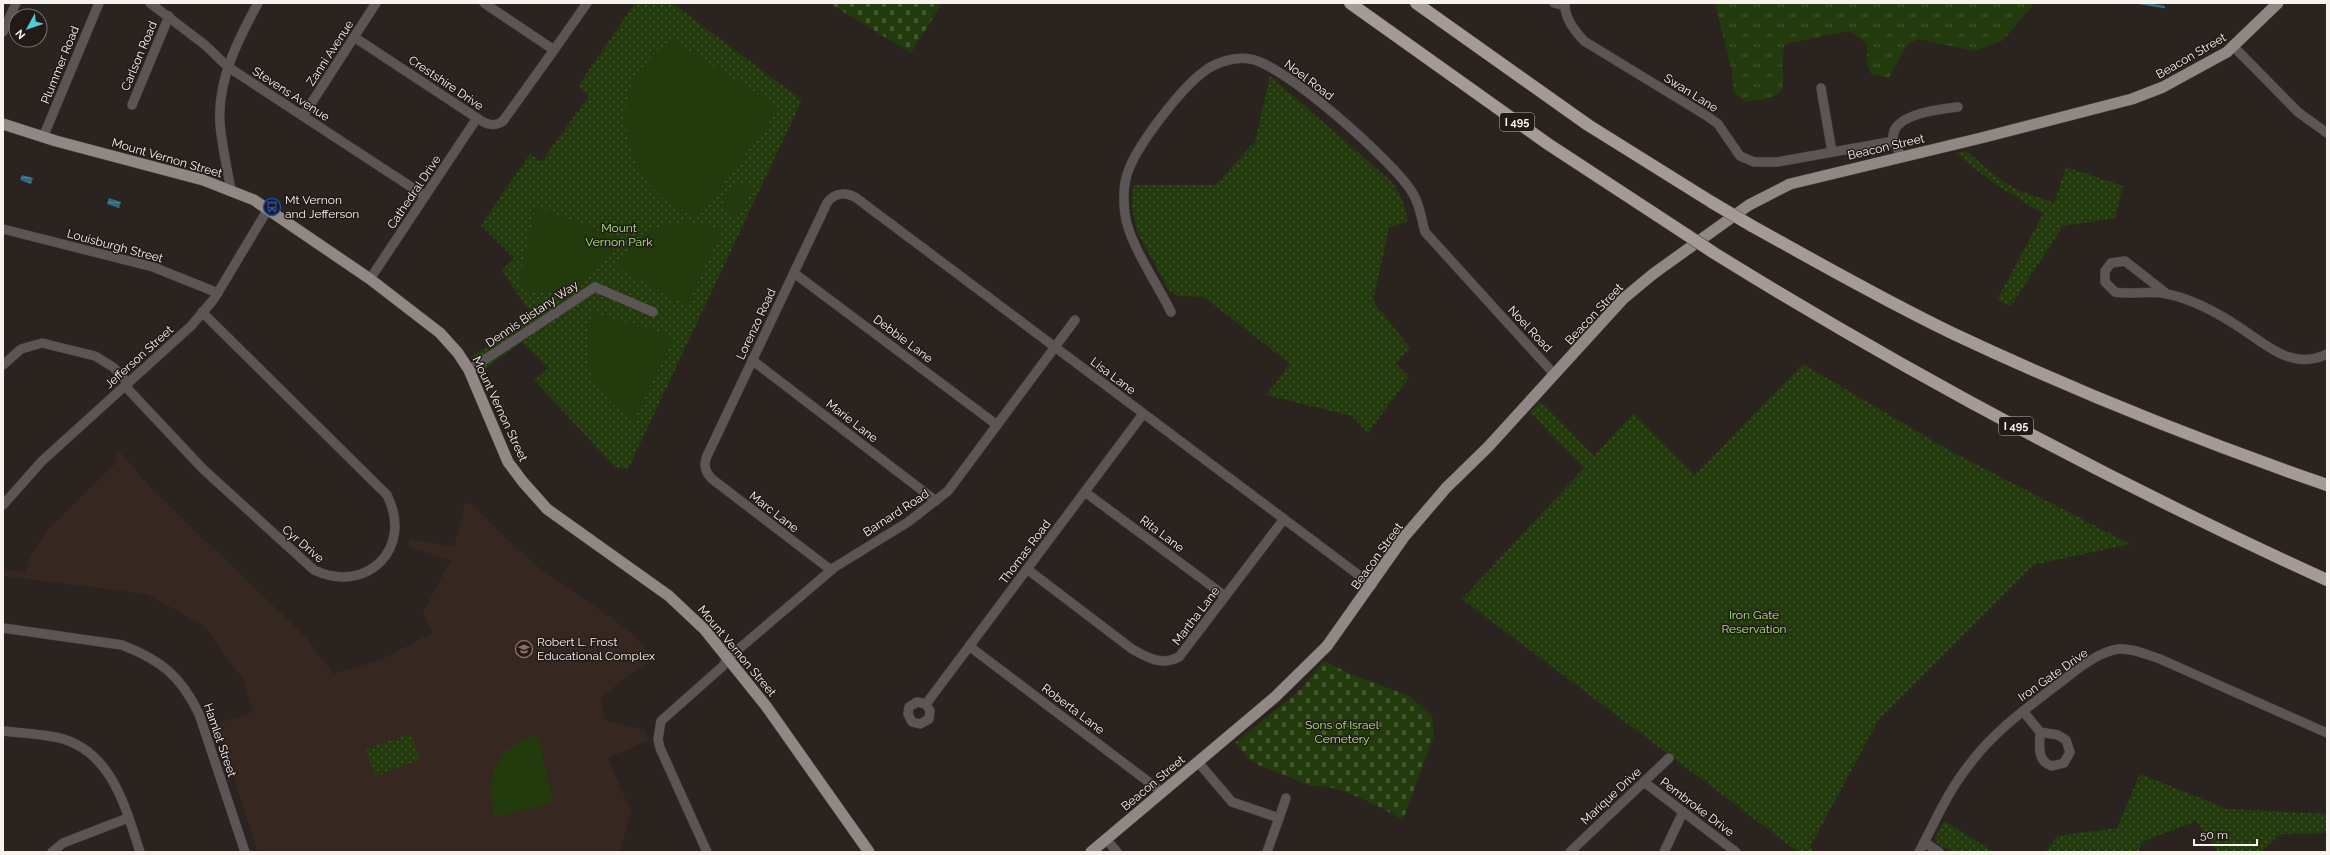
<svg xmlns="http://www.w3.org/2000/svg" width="2330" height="855" font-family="Raleway,sans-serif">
<defs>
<pattern id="grass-tufts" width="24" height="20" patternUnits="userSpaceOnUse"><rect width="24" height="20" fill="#233b0c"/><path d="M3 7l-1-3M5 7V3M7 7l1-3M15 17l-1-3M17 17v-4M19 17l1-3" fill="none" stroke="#445830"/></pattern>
<pattern id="cemetery-stones" width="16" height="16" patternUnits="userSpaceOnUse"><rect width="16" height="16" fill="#233b0c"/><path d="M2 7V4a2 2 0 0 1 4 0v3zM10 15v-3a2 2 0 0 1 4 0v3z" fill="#445830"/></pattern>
<pattern id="park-dots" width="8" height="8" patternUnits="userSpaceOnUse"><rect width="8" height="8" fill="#233b0c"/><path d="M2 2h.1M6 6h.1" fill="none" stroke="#445830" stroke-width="1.8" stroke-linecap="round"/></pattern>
<pattern id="water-rules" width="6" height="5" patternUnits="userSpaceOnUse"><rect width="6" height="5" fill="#2e6b84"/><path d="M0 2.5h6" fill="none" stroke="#4d8196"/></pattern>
</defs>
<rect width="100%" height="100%" fill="#2b231f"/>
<polygon fill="#362820" points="120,452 151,488 307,638 333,674 382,659 432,633 423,612 451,560 408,547 410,539 454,547 464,510 463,506 469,502 533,563 631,632 654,660 638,668 600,698 606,721 645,730 648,741 608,758 631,812 620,850 624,852 258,852 216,724 253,712 244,681 204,626 147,594 3,576 3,570 25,572 31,554 47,530 117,462 114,458"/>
<path fill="url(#grass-tufts)" d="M 1715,3 L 2035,3 L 2002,41 L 1974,51 L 1918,39 L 1906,46 L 1892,73 L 1888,78 L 1871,74 L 1868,66 L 1866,42 L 1848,31 L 1785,44 C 1780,60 1785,75 1782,91 L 1770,98 L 1746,102 L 1734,93 L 1732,72 Z"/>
<g fill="url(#cemetery-stones)">
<polygon points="829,3 942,3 911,53"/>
<path d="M 1324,661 L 1353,675 L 1409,696 L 1432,716 L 1434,735 L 1403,820 C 1380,807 1337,783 1311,786 L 1259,765 L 1251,761 L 1235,743 L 1300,690 Z"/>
</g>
<g fill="url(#park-dots)">
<polygon points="635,3 672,3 802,100 628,469 615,467 534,380 549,368 522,342 480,373 471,357 532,316 502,270 514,258 481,225 530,154 541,162 589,96 578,86"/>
<path d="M 1270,76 L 1390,180 C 1401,193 1404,205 1408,221 L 1389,228 L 1373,301 L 1410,348 L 1395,363 L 1409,377 L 1368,433 L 1352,416 L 1266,395 L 1290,364 L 1204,297 L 1177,296 L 1168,289 L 1137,231 L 1132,207 L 1133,185 L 1216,185 L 1252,144 L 1254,146 Z"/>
<polygon points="1966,151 1993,174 2017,190 2054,203 2066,167 2123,186 2115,218 2063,226 2011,306 1997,300 2043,214 1992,182 1955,153"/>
<polygon points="1803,364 1947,449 2130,544 2033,565 1879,719 1810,847 1815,852 1798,852 1462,599 1584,468 1530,412 1540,401 1594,456 1634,413 1695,475"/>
<polygon points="411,734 420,760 375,776 366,749"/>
<polygon points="2140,774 2227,809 2327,814 2327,833 2281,834 2261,852 2218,852 2196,821 2142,842 2138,852 2045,852 2057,836 2117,828"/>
<path d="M 1944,821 L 1994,852 C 1981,852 1938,855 1935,838 Z"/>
</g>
<g fill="#233b0c">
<path d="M 671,39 L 780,108 L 698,218 C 686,212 671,206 661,197 C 631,172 614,115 634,80 C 642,64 657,50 671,39 Z"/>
<polygon points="736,180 753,190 737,217 720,207"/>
<path d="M 536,206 L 618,238 C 600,279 571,294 528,292 L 519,281 Z"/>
<path d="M 687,221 L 713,227 L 722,231 L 687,306 L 617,268 C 632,235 652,226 687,221 Z"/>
<path d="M 593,312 L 674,337 L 634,420 C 591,394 578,361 593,312 Z"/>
<path d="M 538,735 L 553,802 L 495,817 C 485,775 495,747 538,735 Z"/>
</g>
<g fill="url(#water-rules)">
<polygon points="22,175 33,178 31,184 20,180"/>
<polygon points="109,198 121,202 119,208 107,204"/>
</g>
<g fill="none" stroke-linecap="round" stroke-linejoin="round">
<polyline stroke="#2e6b84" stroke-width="2.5" points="2140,3 2164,7"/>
<g stroke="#48403c" stroke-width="10">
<g id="minor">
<polyline points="150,3 205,45 228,67 425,196"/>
<polyline points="1554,3 1565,6"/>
<path d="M 1565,3 C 1564,18 1575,31 1584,41 L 1707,116 L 1718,124 L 1740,156 L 1754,162 L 1777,162 L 1894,141"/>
<polyline points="3,32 16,3"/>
<path d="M 354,37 L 480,120 C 488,125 495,127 503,121 L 554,50 L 484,3"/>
<polyline points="2234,47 2298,112 2327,133"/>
<polyline points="554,50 587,3"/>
<polyline points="1821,88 1832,152"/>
<polyline points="132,105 169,16"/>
<polyline points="303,116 376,3"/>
<polyline points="44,135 99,3"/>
<path d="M 1902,157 C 1899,152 1896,147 1894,143 C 1885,114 1941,109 1958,107"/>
<path d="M 231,190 C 227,168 222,146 220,124 C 217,80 238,40 258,3"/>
<polyline points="3,229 153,267 218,293"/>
<polyline points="794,273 997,425"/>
<polyline points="370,279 477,118"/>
<path d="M 2167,294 L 2125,261 L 2111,263 L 2105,271 L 2105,282 L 2115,292 C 2132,295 2150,290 2167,294 C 2192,299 2218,313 2239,327 C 2267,345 2292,371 2327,354"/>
<path d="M 1171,312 C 1158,285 1128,242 1125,214 C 1123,198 1123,183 1129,169 C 1139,143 1180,90 1202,73 C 1214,63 1234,56 1250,59 C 1284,64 1390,159 1410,189 C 1419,201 1421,217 1425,232 L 1555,375"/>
<polyline points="752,360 936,501"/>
<polyline points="3,365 21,349 42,343 95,356 113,367 128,383"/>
<polyline points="469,370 595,287 653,312"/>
<path d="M 125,386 L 203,469 L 314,570 C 367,595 414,548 387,495 L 202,312"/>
<polyline points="1085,492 1225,596"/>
<polyline points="3,505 42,461 191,326 214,299 268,209"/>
<path d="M 1027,569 L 1132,649 C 1148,658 1161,666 1179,657 L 1284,519"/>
<path d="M 831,570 L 712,479 C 705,472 703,465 707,456 L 827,203 C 834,193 845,192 855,197 L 1372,585"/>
<path d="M 3,628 L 122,645 C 161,660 181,676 199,714 L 245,852"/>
<polyline points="969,646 1162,792"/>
<polyline points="926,704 917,702 909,707 908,714 912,722 920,724 929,719 930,711 926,704 1143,414"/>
<path d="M 2023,711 L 2040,732 L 2058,735 L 2066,740 L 2070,752 L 2064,763 L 2052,766 C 2036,761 2040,745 2040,732"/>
<path d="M 3,731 C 20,733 38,734 55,737 C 111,748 125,806 140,852"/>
<polyline points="1198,762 1232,802 1279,818 1267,852"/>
<polyline points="1644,782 1736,852"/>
<polyline points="1279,818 1286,798"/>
<polyline points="1106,839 1117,852"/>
<polyline points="1924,842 1939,852"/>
<polyline points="52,852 63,843 128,818"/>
<polyline points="707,852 660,748 658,739 661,721 723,666 727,659 835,567 908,522 948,491 1075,320"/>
<polyline points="1570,852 1669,758"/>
<polyline points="1664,852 1683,812"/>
<path d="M 1919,852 C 1935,822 1948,791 1969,765 C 1994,731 2028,707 2061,682 C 2076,670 2099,651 2119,649 C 2133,648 2147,655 2160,659 L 2327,733"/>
</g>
</g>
<g stroke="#48403c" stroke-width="12">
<g id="major">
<polyline points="3,124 56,141 203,180 254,200 370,279 440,333 458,353 469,370 508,462 523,482 547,509 669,596 705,630 766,706 869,852"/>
<polyline points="1091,852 1275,697 1327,646 1404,537 1446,488 1488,447 1623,299 1653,274 1749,205 1790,184 1981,138 2132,99 2163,87 2227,52 2278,3"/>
</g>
</g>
<g stroke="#48403c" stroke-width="13">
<g id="highway">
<polyline points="1350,3 1548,144 1687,235"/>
<polyline points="1416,3 1588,125 1713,203"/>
<path d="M 1752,226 C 1819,263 1885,301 1954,334 C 2075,391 2200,441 2327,485"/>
<path d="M 1714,253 C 1911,375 2116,484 2327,580"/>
</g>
</g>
<use href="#minor" stroke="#5b5655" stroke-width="9"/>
<use href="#major" stroke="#918785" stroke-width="11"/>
<use href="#highway" stroke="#a69a97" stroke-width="12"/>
<g stroke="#48403c" stroke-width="13" stroke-linecap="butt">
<g id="highway-bridge">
<polyline points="1713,203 1752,226"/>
<polyline points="1687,235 1714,253"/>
</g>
</g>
<use href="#highway-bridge" stroke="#a69a97" stroke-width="12"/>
</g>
<defs>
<g id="bus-ring" transform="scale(0.9)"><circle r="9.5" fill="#221a16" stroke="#1a4fb4" stroke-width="1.5"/><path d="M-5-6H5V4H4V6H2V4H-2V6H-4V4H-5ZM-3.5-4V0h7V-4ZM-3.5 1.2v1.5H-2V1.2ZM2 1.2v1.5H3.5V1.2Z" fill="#1a4fb4"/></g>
<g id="school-ring" transform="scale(0.9)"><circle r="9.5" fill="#221a16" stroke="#8d6e63" stroke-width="1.5"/><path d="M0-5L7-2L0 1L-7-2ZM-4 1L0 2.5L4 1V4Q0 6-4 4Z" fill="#8d6e63"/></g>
</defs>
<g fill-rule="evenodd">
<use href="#bus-ring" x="272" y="207"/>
<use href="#school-ring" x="524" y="649"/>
</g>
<g text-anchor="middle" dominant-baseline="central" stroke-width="3" stroke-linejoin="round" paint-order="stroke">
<g fill="#221a16" stroke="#b8b1ae" stroke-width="1">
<rect x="1500" y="113" width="34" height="18" rx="3"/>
<rect x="1999" y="417" width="34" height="18" rx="3"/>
</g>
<g font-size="11" font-weight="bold" fill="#f8f2ef">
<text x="1517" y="122">I 495</text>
<text x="2016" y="426">I 495</text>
</g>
<g font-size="12" fill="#f8f2ef" stroke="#221a16">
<text transform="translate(330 53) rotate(-57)">Zanni Avenue</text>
<text transform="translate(139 56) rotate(-67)">Carlson Road</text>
<text transform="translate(2191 56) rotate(-30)">Beacon Street</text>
<text transform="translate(60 65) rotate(-68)">Plummer Road</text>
<text transform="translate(1309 80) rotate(37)">Noel Road</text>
<text transform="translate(446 83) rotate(34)">Crestshire Drive</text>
<text transform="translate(1691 93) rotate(32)">Swan Lane</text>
<text transform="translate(291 94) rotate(33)">Stevens Avenue</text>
<text transform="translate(1886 147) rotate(-13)">Beacon Street</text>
<text transform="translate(167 158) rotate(16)">Mount Vernon Street</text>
<text transform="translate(414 192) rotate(-56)">Cathedral Drive</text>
<text transform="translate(115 246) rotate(15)">Louisburgh Street</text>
<text transform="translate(532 314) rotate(-34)">Dennis Bistany Way</text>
<text transform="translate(1594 314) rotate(-47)">Beacon Street</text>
<text transform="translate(756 324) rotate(-65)">Lorenzo Road</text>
<text transform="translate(1530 329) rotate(47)">Noel Road</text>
<text transform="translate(903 339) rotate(37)">Debbie Lane</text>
<text transform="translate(139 357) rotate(-42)">Jefferson Street</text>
<text transform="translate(1113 376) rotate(37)">Lisa Lane</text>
<text transform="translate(500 409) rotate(65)">Mount Vernon Street</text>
<text transform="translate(852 421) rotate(38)">Marie Lane</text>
<text transform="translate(774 512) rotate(38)">Marc Lane</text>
<text transform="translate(896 513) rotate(-33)">Barnard Road</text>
<text transform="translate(1162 534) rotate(37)">Rita Lane</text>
<text transform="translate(303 544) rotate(40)">Cyr Drive</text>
<text transform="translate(1025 552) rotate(-53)">Thomas Road</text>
<text transform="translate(1377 556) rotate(-54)">Beacon Street</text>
<text transform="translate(1196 616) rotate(-53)">Martha Lane</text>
<text transform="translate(737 651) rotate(50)">Mount Vernon Street</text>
<text transform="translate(2053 675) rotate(-35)">Iron Gate Drive</text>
<text transform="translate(1073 709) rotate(37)">Roberta Lane</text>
<text transform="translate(220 740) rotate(71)">Hamlet Street</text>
<text transform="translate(1153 783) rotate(-40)">Beacon Street</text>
<text transform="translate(1611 796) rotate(-43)">Marique Drive</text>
<text transform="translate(1697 807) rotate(37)">Pembroke Drive</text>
</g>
<g font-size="12" fill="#f8f2ef" stroke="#221a16" text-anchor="start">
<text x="285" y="200">Mt Vernon<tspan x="285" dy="14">and Jefferson</tspan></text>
<text x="537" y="642">Robert L. Frost<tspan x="537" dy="14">Educational Complex</tspan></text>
</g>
<g font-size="12" fill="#ace97c" stroke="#221a16">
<text x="619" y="228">Mount<tspan x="619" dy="14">Vernon Park</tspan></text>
<text x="1754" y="615">Iron Gate<tspan x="1754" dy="14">Reservation</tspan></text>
<text x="1342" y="725">Sons of Israel<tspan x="1342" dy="14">Cemetery</tspan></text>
</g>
</g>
<rect width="2330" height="855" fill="none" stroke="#f8f2ef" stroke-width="8"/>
<g transform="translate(28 28) rotate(230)"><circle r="19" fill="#221a16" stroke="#78706d"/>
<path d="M0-3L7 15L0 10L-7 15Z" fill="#51ccd2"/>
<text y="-6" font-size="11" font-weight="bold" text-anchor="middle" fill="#f8f2ef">N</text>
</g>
<path d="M2194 839v6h63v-6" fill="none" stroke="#f8f2ef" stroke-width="2"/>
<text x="2200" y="839" font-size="12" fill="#f8f2ef" stroke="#221a16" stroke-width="3" paint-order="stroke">50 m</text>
</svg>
